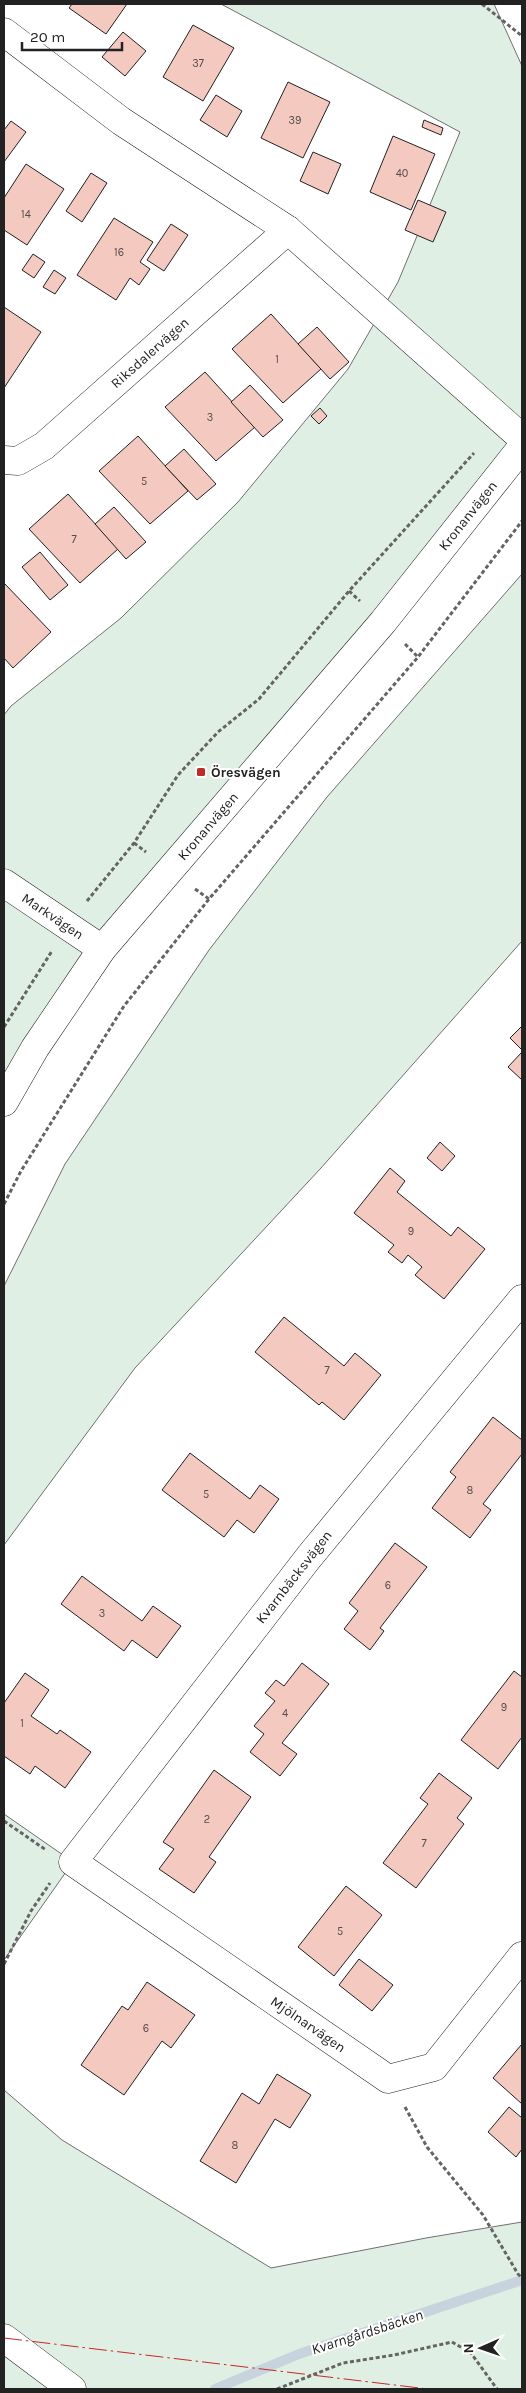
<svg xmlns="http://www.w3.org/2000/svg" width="526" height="2393" font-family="Karla,sans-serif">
<rect width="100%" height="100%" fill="#fff"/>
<g fill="#e0efe3" stroke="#6f6f6f">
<polygon points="221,4 494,4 522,66 522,422 489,483 111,937 4,1102 4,715 11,706 121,618 238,502 348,369 398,282 460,132"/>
<polygon points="522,574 522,941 321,1168 135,1368 4,1545 4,1286 65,1164 209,950 327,797"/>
<polygon points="4,1814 73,1862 4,1960"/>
<polygon points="4,2090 62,2140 271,2268 426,2238 522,2222 522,2389 4,2389"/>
</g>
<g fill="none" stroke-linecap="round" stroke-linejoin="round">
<polyline stroke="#c7d3dd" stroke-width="10" points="215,2389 299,2354 522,2280"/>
</g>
<g fill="#f3c9c0" stroke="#222">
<polygon points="72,4 127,4 106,34 69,8"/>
<polygon points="193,25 234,48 203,101 163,77"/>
<polygon points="123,32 146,51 125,76 102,57"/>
<polygon points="288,82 330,102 303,158 261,138"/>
<polygon points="216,95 242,111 227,137 200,120"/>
<polygon points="424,120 443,128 441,135 422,127"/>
<polygon points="11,121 26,132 4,162 4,130"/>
<polygon points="393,136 435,154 411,210 370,192"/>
<polygon points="313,152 341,164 328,194 300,181"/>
<polygon points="26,164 64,189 27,245 4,230 4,198"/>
<polygon points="91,173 107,183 82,222 66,211"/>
<polygon points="418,200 446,212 433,242 405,230"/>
<polygon points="114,218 153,242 140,262 150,269 139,285 130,278 116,300 77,275"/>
<polygon points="171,224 188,235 164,271 147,260"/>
<polygon points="33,254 45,262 34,278 22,270"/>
<polygon points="54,270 66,278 55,294 43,287"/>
<polygon points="4,307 41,332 4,388"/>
<polygon points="271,314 321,369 283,403 232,349"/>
<polygon points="317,327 349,362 330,379 298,344"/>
<polygon points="205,372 255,427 216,461 165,407"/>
<polygon points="250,385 283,420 263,437 231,402"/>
<polygon points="320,408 327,416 319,424 311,416"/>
<polygon points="138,436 188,491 150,524 99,471"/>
<polygon points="184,449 216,484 197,500 165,466"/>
<polygon points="68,494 118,549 80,583 29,529"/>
<polygon points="114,507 146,542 126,559 95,524"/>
<polygon points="40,552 68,585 50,600 22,567"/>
<polygon points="4,583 51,632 13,668 4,658"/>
<polygon points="522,1026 522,1050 510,1038"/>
<polygon points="522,1052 522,1080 508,1067"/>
<polygon points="440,1142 455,1156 442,1171 427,1158"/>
<polygon points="390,1168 405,1181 397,1192 451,1236 458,1227 485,1249 444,1299 415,1275 422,1267 408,1255 402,1263 388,1252 394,1245 354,1213"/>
<polygon points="284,1317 344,1366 355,1353 381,1375 344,1420 322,1402 319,1405 255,1352"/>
<polygon points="493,1417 522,1440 522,1454 483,1504 491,1510 470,1538 432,1508 456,1477 450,1472"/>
<polygon points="190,1453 250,1499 260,1485 279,1499 254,1533 237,1520 224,1537 162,1490"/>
<polygon points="395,1543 427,1567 380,1628 384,1631 370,1650 344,1629 358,1611 349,1603"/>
<polygon points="82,1576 142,1621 153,1606 181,1626 157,1658 132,1640 124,1651 61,1604"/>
<polygon points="302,1663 329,1684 282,1743 297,1754 280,1776 250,1752 264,1734 254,1726 275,1701 265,1693 276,1680 284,1686"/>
<polygon points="514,1671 522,1677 522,1737 498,1769 461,1740"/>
<polygon points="25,1673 49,1690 31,1716 57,1734 60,1730 91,1752 65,1788 35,1766 30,1774 4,1756 4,1703"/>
<polygon points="214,1770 251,1797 209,1857 216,1862 194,1893 159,1869 174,1849 163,1842"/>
<polygon points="439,1773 472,1798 457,1818 464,1824 416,1888 383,1863 428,1804 420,1798"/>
<polygon points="346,1886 382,1915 334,1976 298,1947"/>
<polygon points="359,1959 393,1985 372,2011 339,1985"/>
<polygon points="147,1982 195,2015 171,2048 162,2041 124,2095 81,2065 122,2006 128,2010"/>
<polygon points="522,2044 522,2104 493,2078"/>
<polygon points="277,2074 311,2095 290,2128 275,2119 236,2183 200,2161 242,2093 259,2104"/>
<polygon points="509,2107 522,2118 522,2149 516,2157 488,2132"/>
</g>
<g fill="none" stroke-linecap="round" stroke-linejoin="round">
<g stroke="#222" stroke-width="29">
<g id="minor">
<polyline points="4,32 121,121 288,230 522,438"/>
<path id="s1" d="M 4,460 L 18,461 L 44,446 L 288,230"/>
<path id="s2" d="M 4,883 L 102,949"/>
<path id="s3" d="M 522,1299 L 309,1557 L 73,1862 L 388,2079 L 434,2067 L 522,1956"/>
<polyline points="4,2338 72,2389"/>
</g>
</g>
<g stroke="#222" stroke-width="29">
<g id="tertiary">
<path id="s4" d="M 4,1102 L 35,1048 L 102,949 L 383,622 L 522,447"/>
</g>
</g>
<g stroke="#646464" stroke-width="3" stroke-dasharray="4 2.5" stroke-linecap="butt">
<polyline points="482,4 522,36"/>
<polyline points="349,591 360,601"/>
<polyline points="405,644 418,657"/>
<polyline points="134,843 146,852"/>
<polyline points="195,889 209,899"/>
<polyline points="87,901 134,843 178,775 218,732 259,699 349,591 474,453"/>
<polyline points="4,1027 52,951"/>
<polyline points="4,1204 21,1171 124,1006 209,899 418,657 522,521"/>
<polyline points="4,1821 46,1850"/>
<polyline points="4,1964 31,1911 50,1883"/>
<polyline points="405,2107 427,2147 483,2215 518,2274 522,2278"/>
<polyline points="277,2389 343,2363 394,2355 452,2342 471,2353 497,2389"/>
</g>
<use href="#minor" stroke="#fff" stroke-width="28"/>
<use href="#tertiary" stroke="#fff" stroke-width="28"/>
<polyline stroke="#c62828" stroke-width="1" stroke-dasharray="18 4 2.5 4" stroke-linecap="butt" points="4,2338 428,2389"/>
</g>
<rect fill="#c62828" stroke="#fff" stroke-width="2" x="196" y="767" width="10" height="10" rx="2.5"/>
<g text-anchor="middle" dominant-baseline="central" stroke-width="4" stroke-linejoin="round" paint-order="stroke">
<g font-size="11" fill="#564c4a">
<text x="198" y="63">37</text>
<text x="295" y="120">39</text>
<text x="402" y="173">40</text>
<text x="26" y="214">14</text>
<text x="119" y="252">16</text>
<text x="277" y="359">1</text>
<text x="210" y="417">3</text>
<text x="144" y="481">5</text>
<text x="74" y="539">7</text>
<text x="411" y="1231">9</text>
<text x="327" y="1370">7</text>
<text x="470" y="1490">8</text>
<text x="206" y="1494">5</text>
<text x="388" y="1585">6</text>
<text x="102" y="1613">3</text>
<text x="504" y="1707">9</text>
<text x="285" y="1713">4</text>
<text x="22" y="1723">1</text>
<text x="207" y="1819">2</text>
<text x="424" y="1843">7</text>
<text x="340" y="1931">5</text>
<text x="146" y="2028">6</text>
<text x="235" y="2145">8</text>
</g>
<g font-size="14" fill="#222" stroke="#fff">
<text stroke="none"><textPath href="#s1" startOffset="185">Riksdalervägen</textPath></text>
<text stroke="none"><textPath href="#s4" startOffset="749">Kronanvägen</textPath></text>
<text stroke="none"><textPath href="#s4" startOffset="344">Kronanvägen</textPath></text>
<text stroke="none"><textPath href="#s2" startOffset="59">Markvägen</textPath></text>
<text transform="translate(294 1577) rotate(-52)">Kvarnbäcksvägen</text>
<text stroke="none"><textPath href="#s3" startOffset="1006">Mjölnarvägen</textPath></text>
</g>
<g font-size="14" font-weight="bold" fill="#222" stroke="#fff" text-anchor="start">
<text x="211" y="772">Öresvägen</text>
</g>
<g font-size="15" font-style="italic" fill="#222" stroke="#fff">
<text transform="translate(367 2332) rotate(-18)">Kvarngårdsbäcken</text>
</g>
</g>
<rect width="526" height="2393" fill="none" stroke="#222222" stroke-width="10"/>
<g transform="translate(481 2348) rotate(268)" stroke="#ffffff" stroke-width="4" paint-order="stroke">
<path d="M0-4L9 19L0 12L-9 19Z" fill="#222222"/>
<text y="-8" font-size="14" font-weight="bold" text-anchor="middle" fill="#222222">N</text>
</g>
<path d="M22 42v8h100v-8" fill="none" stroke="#222222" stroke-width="2.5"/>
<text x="30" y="42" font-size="15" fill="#222222" stroke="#ffffff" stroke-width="4" paint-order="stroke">20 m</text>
</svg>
